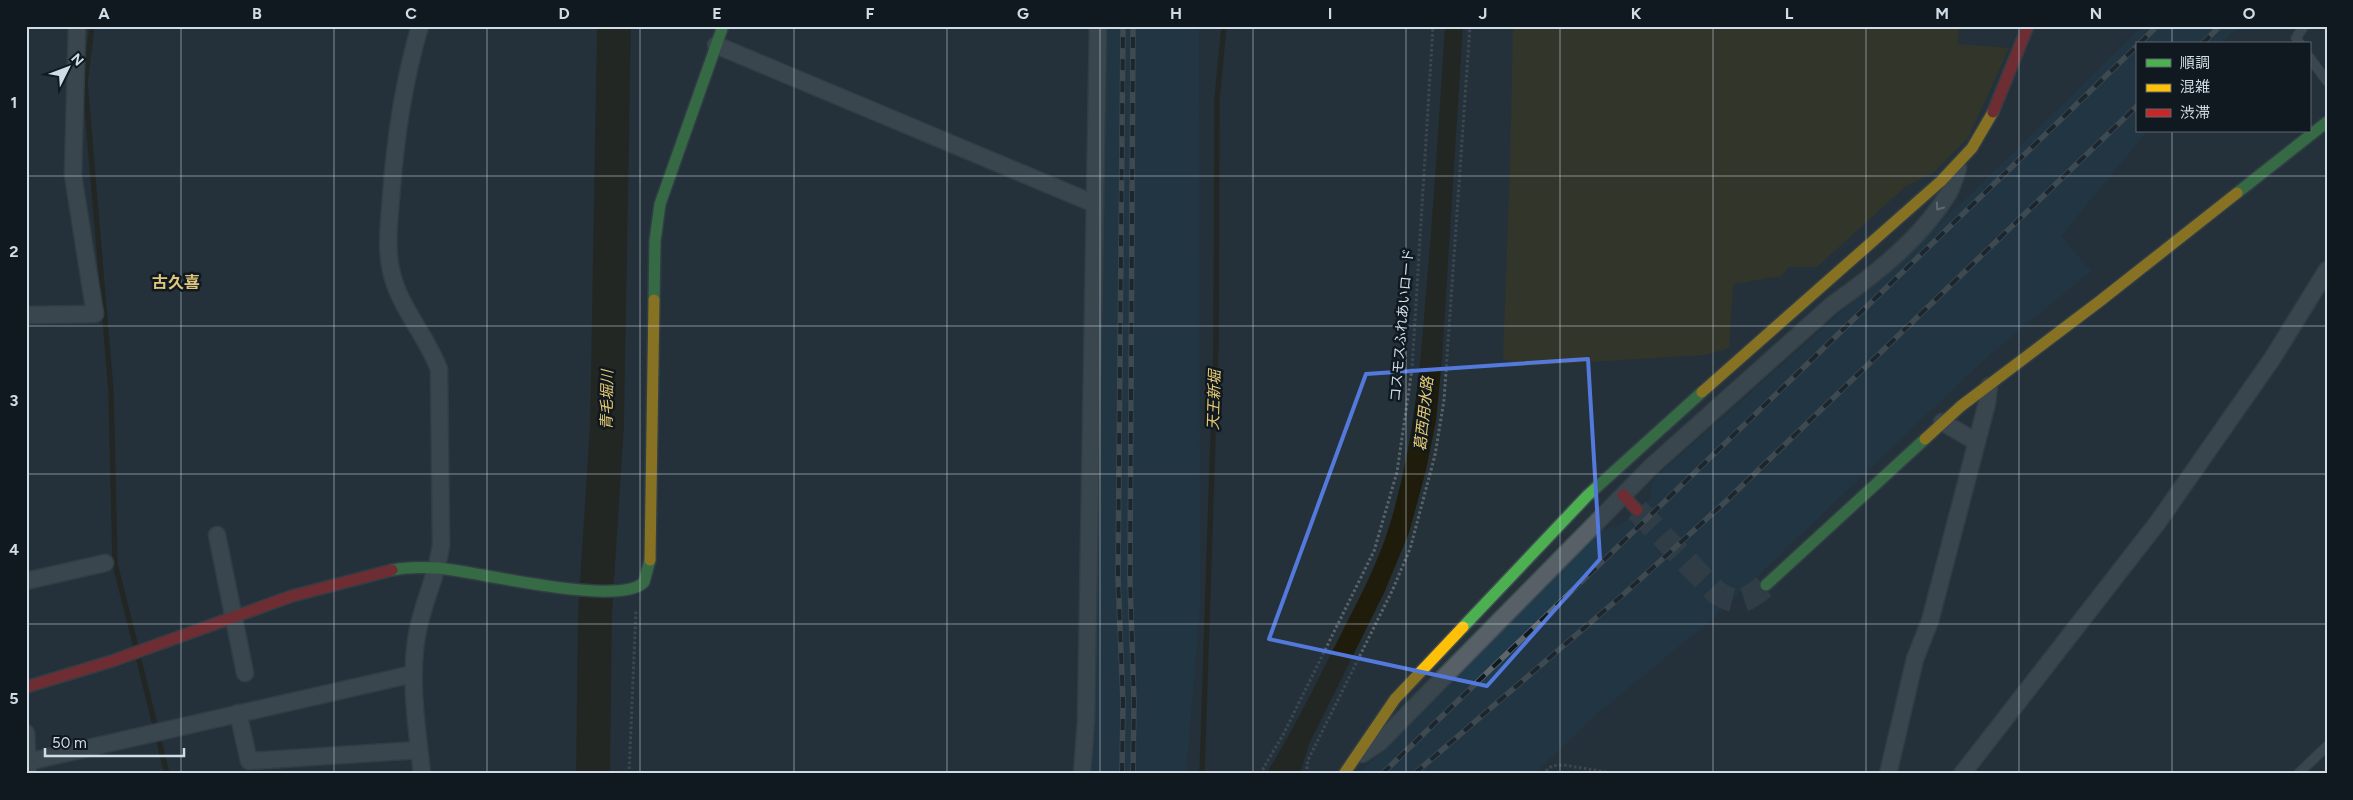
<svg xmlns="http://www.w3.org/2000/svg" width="2353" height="800" font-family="Figtree,'Noto Sans JP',sans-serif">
<rect width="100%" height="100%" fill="#25323a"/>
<g fill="#203b4c">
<polygon points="1104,26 1190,26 1199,30 1200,607 1186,774 1088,774 1095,673"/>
<polygon points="2143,26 2239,26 2219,44 2137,44 2137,131 2147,131 2061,236 2091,271 1989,355 1710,621 1599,712 1534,774 1358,774 1414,722 1599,531 1622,524 1650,499 1651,484 1657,476 1936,228"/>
</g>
<polygon fill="#433a16" points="1513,26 1959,26 1958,44 2009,48 1968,138 1933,173 1906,186 1817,267 1789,267 1781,276 1733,284 1729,348 1705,355 1518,366 1503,358 1510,167"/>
<path fill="#201c0b" d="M 1445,26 L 1463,26 L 1442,359 L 1436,421 L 1426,470 L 1409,533 L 1384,593 L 1309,744 L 1300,774 L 1266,774 C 1292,733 1313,689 1335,646 C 1355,606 1377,567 1390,524 C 1413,448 1420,371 1426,292 C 1434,204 1439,115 1445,26 Z"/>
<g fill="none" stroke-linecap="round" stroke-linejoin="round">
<g stroke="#201c0b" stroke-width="5.5">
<polyline points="92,26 85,82 111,391 115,564 136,647"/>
<polyline points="138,656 167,774"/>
<polyline points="1202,774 1216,345 1217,99 1224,26"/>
</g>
<polyline stroke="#201c0b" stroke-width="34" points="593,774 595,612 607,426 614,26"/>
<path stroke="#3f4c54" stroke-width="24" stroke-dasharray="24 12" stroke-linecap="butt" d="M 1637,510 L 1716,592 C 1739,607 1746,601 1766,585"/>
<g stroke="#414d53" stroke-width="11">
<g id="lane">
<polyline points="2300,44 2296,38 2304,26"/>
<polyline points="2309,57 2327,81"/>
<polyline points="2298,774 2327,746"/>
</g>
</g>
<g stroke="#414d53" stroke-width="19">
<g id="street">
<path d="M 420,26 C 403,83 395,140 391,198 C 389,225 385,252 393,278 C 402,310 427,337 439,369 L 441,545 C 437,577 422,604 417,635 C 409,680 417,729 422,774"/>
<polyline points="716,45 1095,204"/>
<polyline points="26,315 95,314 73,175 77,26"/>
<polyline points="1942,422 1977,442"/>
<polyline points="217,535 245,673"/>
<polyline points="26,581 105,563"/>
<polyline points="238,713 249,761 419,750"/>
<polyline points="26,733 28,774"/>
<path d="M 1362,754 L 1380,742 L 1652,466 L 1832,305 C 1874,275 1921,239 1948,194 C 1953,186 1955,176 1958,168"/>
<polyline points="27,762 413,674"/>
<polyline points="1082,774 1086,721 1098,26"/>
<polyline points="1888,774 1915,659 1930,621 1987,403 1989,386"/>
<polyline points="1962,774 2158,522 2272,359 2327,270"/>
</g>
</g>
<g stroke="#414d53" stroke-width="14">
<g id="fast">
<polyline points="2237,193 2327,122"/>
<polyline points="654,300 655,241 660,204 723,26"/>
<path d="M 392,570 C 406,567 423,567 438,568 C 475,571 621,608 644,582 L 650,560"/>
<polyline points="1766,585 1925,439"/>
<polyline points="1463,627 1587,496 1702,392"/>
</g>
</g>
<g stroke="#414d53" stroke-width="14">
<g id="slow">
<polyline points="1702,392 1941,181 1972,148 1993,112"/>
<polyline points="1925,439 1961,406 2100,301 2237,193"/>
<polyline points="650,560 654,300"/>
<polyline points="1344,774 1395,699 1463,627"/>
</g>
</g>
<g stroke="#414d53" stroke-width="14">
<g id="jam">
<polyline points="1993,112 2028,26"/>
<polyline points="1623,495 1637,510"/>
<polyline points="26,687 112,661 292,596 392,570"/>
</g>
</g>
<g stroke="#5b6369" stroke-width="3" stroke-dasharray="2.5 2.5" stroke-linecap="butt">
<polyline points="629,774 636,610"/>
<polyline points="1260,774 1284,733 1374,551 1397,472 1412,369 1433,26"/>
<polyline points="1306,774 1308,760 1392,591 1410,549 1435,455 1444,400 1470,26"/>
<polyline points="1542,774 1552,766 1564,765 1617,774"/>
</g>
<use href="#lane" stroke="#566066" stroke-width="9"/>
<use href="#street" stroke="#566066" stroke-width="16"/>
<use href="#fast" stroke="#4caf50" stroke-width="11"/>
<use href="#slow" stroke="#ffc107" stroke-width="11"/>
<use href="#jam" stroke="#c62828" stroke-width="11"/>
<g stroke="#5e666b" stroke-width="5.5">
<g id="rail">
<polyline points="2139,44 2157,26"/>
<polyline points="2202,44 2220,26"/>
<polyline points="1122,774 1123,702 1118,577 1123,26"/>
<polyline points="1133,774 1134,702 1130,580 1133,26"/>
<polyline points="1382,774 2137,46"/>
<polyline points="1414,774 1625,593 1724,503 2137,106"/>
</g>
</g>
<use href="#rail" stroke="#101920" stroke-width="4" stroke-dasharray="11" stroke-linecap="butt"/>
</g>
<defs><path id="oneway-chevron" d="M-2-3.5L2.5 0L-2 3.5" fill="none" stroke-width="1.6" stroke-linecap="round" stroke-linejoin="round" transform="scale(1.25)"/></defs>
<use stroke="#9fabb3" href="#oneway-chevron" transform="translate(1939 207) rotate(126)"/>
<path d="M0 0H2353V800H0ZM 1588,359 L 1600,559 L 1487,686 L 1269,639 L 1366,374 Z" fill="#25323a" fill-opacity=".55" fill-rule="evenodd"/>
<path fill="none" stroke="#5379dc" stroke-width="4" stroke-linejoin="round" d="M 1588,359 L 1600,559 L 1487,686 L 1269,639 L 1366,374 Z"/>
<path fill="none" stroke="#d0dde6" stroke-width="1" stroke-opacity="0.55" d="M 181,26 L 181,774M 334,26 L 334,774M 487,26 L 487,774M 640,26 L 640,774M 794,26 L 794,774M 947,26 L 947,774M 1100,26 L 1100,774M 1253,26 L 1253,774M 1406,26 L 1406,774M 1560,26 L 1560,774M 1713,26 L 1713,774M 1866,26 L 1866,774M 2019,26 L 2019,774M 2172,26 L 2172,44M 2172,131 L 2172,774M 26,176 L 2327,176M 26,326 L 2327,326M 26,474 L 2327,474M 26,624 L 2327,624"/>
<g text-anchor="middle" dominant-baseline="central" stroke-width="5" stroke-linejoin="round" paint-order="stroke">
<g font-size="14" fill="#d0dde6" stroke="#101920">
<text transform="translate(1402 325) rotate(-85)">コスモスふれあいロード</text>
</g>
<g font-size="15" font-style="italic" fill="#e8cb70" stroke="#101920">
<text transform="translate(607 400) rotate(-89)">青毛堀川</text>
<text transform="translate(1214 400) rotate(-88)">天王新堀</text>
<text transform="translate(1424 414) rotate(-84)">葛西用水路</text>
</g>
<g font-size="16" font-weight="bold" fill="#dfc67a" stroke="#101920">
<text x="176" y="282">古久喜</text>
</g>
</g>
<rect width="2353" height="800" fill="none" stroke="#101920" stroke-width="55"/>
<rect x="2136" y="42" width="175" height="90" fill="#101920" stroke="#5d676f"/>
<rect x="2146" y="59" width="25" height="8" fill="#4caf50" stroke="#5d676f"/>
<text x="2180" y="68" font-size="15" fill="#d0dde6">順調</text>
<rect x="2146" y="84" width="25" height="8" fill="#ffc107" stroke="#5d676f"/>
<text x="2180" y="92" font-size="15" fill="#d0dde6">混雑</text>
<rect x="2146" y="109" width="25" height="8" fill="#c62828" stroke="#5d676f"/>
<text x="2180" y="118" font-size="15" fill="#d0dde6">渋滞</text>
<g transform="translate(68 68) rotate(48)" stroke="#101920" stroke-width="4" paint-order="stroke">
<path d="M0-4L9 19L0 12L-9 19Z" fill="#d0dde6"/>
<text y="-8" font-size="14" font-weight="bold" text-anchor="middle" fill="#d0dde6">N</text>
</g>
<path d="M45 748v8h139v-8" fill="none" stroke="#d0dde6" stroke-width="2.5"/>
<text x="52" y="748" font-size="15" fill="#d0dde6" stroke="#101920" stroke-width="4" paint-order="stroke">50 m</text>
<rect x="28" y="28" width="2298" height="744" fill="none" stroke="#d0dde6" stroke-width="2"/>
<g font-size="16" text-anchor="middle" font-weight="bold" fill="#d0dde6">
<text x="104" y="19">A</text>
<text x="257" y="19">B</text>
<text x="411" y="19">C</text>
<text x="564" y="19">D</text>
<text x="717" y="19">E</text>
<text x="870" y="19">F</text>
<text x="1023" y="19">G</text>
<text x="1176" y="19">H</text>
<text x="1330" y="19">I</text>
<text x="1483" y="19">J</text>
<text x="1636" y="19">K</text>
<text x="1789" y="19">L</text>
<text x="1942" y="19">M</text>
<text x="2096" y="19">N</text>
<text x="2249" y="19">O</text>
<text x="14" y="108">1</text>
<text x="14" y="257">2</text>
<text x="14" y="406">3</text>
<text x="14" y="555">4</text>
<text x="14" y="704">5</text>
</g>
</svg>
